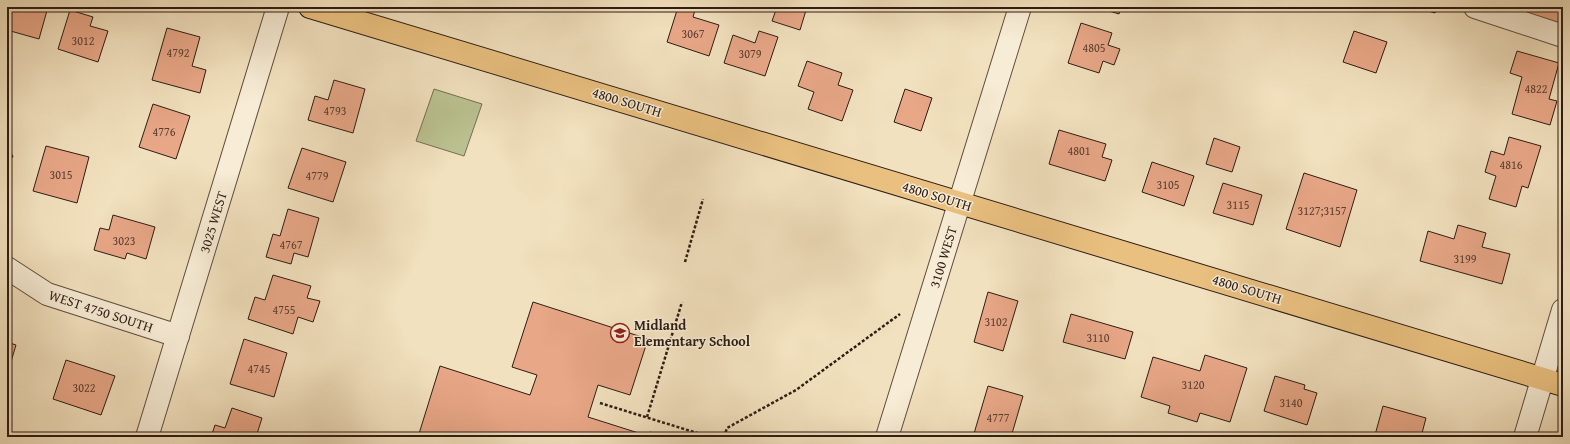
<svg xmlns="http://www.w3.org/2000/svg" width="1570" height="444" font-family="'Gentium Book Plus',serif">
<rect width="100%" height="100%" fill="#f2e1be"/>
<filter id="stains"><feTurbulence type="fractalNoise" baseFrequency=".005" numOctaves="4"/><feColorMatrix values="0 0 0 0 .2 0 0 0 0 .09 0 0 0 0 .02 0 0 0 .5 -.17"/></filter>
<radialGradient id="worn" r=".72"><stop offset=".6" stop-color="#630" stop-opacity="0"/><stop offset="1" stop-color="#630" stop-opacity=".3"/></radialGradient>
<polygon fill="#bbc291" stroke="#746f52" points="434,89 482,104 464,156 416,141"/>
<g fill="#e8a787" stroke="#2d1c14">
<polygon points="7,7 48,7 39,39 7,30"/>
<polygon points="678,7 685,7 695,10 693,17 719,25 709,56 667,42"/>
<polygon points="777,7 807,7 800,30 772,21"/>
<polygon points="907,7 918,7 917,10"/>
<polygon points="1096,7 1121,7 1119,14"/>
<polygon points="1415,7 1437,7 1435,13"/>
<polygon points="1512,7 1563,7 1563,25 1511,11"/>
<polygon points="70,10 93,17 90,26 108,31 98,62 58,49"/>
<polygon points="1081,23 1112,33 1108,45 1120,49 1114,65 1103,61 1099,73 1068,63"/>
<polygon points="167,28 200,37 192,66 206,70 200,93 152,80"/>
<polygon points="759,31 778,37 765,76 724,63 733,35 755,43"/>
<polygon points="1354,31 1387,42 1376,73 1343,62"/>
<polygon points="1517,51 1559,63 1549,99 1557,101 1550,125 1512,114 1522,77 1510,73"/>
<polygon points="807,61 842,73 838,85 853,90 842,121 808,109 814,92 798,86"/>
<polygon points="334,80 365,89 353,133 308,120 315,96 328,100"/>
<polygon points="905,89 932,98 921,131 894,122"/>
<polygon points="153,104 190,116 176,159 139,147"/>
<polygon points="1059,130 1106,144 1102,157 1112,160 1105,181 1049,164"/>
<polygon points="1509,137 1541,146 1528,188 1522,186 1516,207 1489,199 1496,176 1485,172 1491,151 1504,155"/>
<polygon points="1214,138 1240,147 1232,172 1206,164"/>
<polygon points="7,143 13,157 7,159"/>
<polygon points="46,146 89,157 77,203 33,191"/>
<polygon points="302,148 346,162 333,202 288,188"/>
<polygon points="1152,162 1194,176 1184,206 1142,192"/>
<polygon points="1304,173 1357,190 1340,247 1286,229"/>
<polygon points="1223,183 1262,195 1253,225 1213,213"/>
<polygon points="288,209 319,218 308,257 294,253 291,264 266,257 273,234 280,236"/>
<polygon points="113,215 155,227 146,259 127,253 125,259 94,250 100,228 109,230"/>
<polygon points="1458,225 1486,233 1482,247 1510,254 1502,284 1420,261 1428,231 1454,239"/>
<polygon points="273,275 311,286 307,298 320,301 313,322 298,317 293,334 248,319 255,297 265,300"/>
<polygon points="988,292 1018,301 1003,351 974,342"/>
<polygon points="533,302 648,339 630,395 598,385 588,417 648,436 650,432 666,437 418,437 440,366 530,395 537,375 512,367"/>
<polygon points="1071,314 1133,332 1125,359 1063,342"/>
<polygon points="244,339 287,353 274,397 230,384"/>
<polygon points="7,342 16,345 7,375"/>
<polygon points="1205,355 1247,368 1230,422 1200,413 1197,422 1168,413 1170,406 1141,397 1153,357 1200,371"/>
<polygon points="66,360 115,376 101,415 53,399"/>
<polygon points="1275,376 1305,385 1304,389 1317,393 1307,425 1264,411"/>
<polygon points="988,386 1023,396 1011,437 973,437"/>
<polygon points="1383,406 1426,418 1421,437 1384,437 1375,435"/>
<polygon points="232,408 262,418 256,437 211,437 215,425 225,428"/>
<polygon points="47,434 57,437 45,437"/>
</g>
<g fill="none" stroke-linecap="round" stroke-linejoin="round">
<g stroke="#5e4d3e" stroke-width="24">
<g id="minor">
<polyline points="1475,7 1563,36"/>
<polyline points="7,268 47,294 178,336"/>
<polyline points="147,437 278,7"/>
<polyline points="887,437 1020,7"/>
<polyline points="1525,437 1563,310"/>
</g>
</g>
<g stroke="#2d1c14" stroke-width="24">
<polyline id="major" points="310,7 1563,385"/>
</g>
<g stroke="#2d1c14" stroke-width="2.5" stroke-dasharray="3 2" stroke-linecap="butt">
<polyline points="685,262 703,199"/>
<polyline points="600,403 710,437"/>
<polyline points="647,417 682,302"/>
<polyline points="724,437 727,428 796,390 900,314"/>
</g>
<use href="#minor" stroke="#f7ecd5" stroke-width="22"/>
<use href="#major" stroke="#e9c07f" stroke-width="22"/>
</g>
<defs>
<g id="school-ring" transform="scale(1)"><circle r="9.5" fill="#f7ecd5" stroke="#8f2418" stroke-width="1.5"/><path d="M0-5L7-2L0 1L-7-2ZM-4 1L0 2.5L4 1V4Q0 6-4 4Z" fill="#8f2418"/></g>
</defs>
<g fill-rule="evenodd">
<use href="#school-ring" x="620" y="333"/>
</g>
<g text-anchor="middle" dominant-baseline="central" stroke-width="3" stroke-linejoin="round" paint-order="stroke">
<g font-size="12" fill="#5c3f31">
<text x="693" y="33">3067</text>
<text x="83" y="40">3012</text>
<text x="1094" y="47">4805</text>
<text x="178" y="52">4792</text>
<text x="750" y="53">3079</text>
<text x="1536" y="88">4822</text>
<text x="335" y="110">4793</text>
<text x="164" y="131">4776</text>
<text x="1079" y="150">4801</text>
<text x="1511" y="164">4816</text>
<text x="61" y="174">3015</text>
<text x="317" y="175">4779</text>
<text x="1168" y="184">3105</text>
<text x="1238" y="204">3115</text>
<text x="1322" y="210">3127;3157</text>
<text x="124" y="240">3023</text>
<text x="291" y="244">4767</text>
<text x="1465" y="258">3199</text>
<text x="284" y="309">4755</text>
<text x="996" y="321">3102</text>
<text x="1098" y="337">3110</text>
<text x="259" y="368">4745</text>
<text x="1193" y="384">3120</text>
<text x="84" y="387">3022</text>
<text x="1291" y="402">3140</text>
<text x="998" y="417">4777</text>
</g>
<g font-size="14" fill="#2d1c14" stroke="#f7ecd5">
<text transform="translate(627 102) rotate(17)">4800 SOUTH</text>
<text transform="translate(937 196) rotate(17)">4800 SOUTH</text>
<text transform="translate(213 222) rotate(-73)">3025 WEST</text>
<text transform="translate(943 257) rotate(-73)">3100 WEST</text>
<text transform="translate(1247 289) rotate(17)">4800 SOUTH</text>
<text transform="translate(101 311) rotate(18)">WEST 4750 SOUTH</text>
</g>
<g font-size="14" font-weight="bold" fill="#2d1c14" stroke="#f7ecd5" text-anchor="start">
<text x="634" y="325">Midland<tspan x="634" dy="16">Elementary School</tspan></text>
</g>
</g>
<rect width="1570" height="444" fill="none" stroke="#f2e1be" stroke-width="24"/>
<rect x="8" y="8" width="1554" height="428" fill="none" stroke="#2d1c14" stroke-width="2"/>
<rect x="12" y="12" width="1546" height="420" fill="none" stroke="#2d1c14"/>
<rect width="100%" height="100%" filter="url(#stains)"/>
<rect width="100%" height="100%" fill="url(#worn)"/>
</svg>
